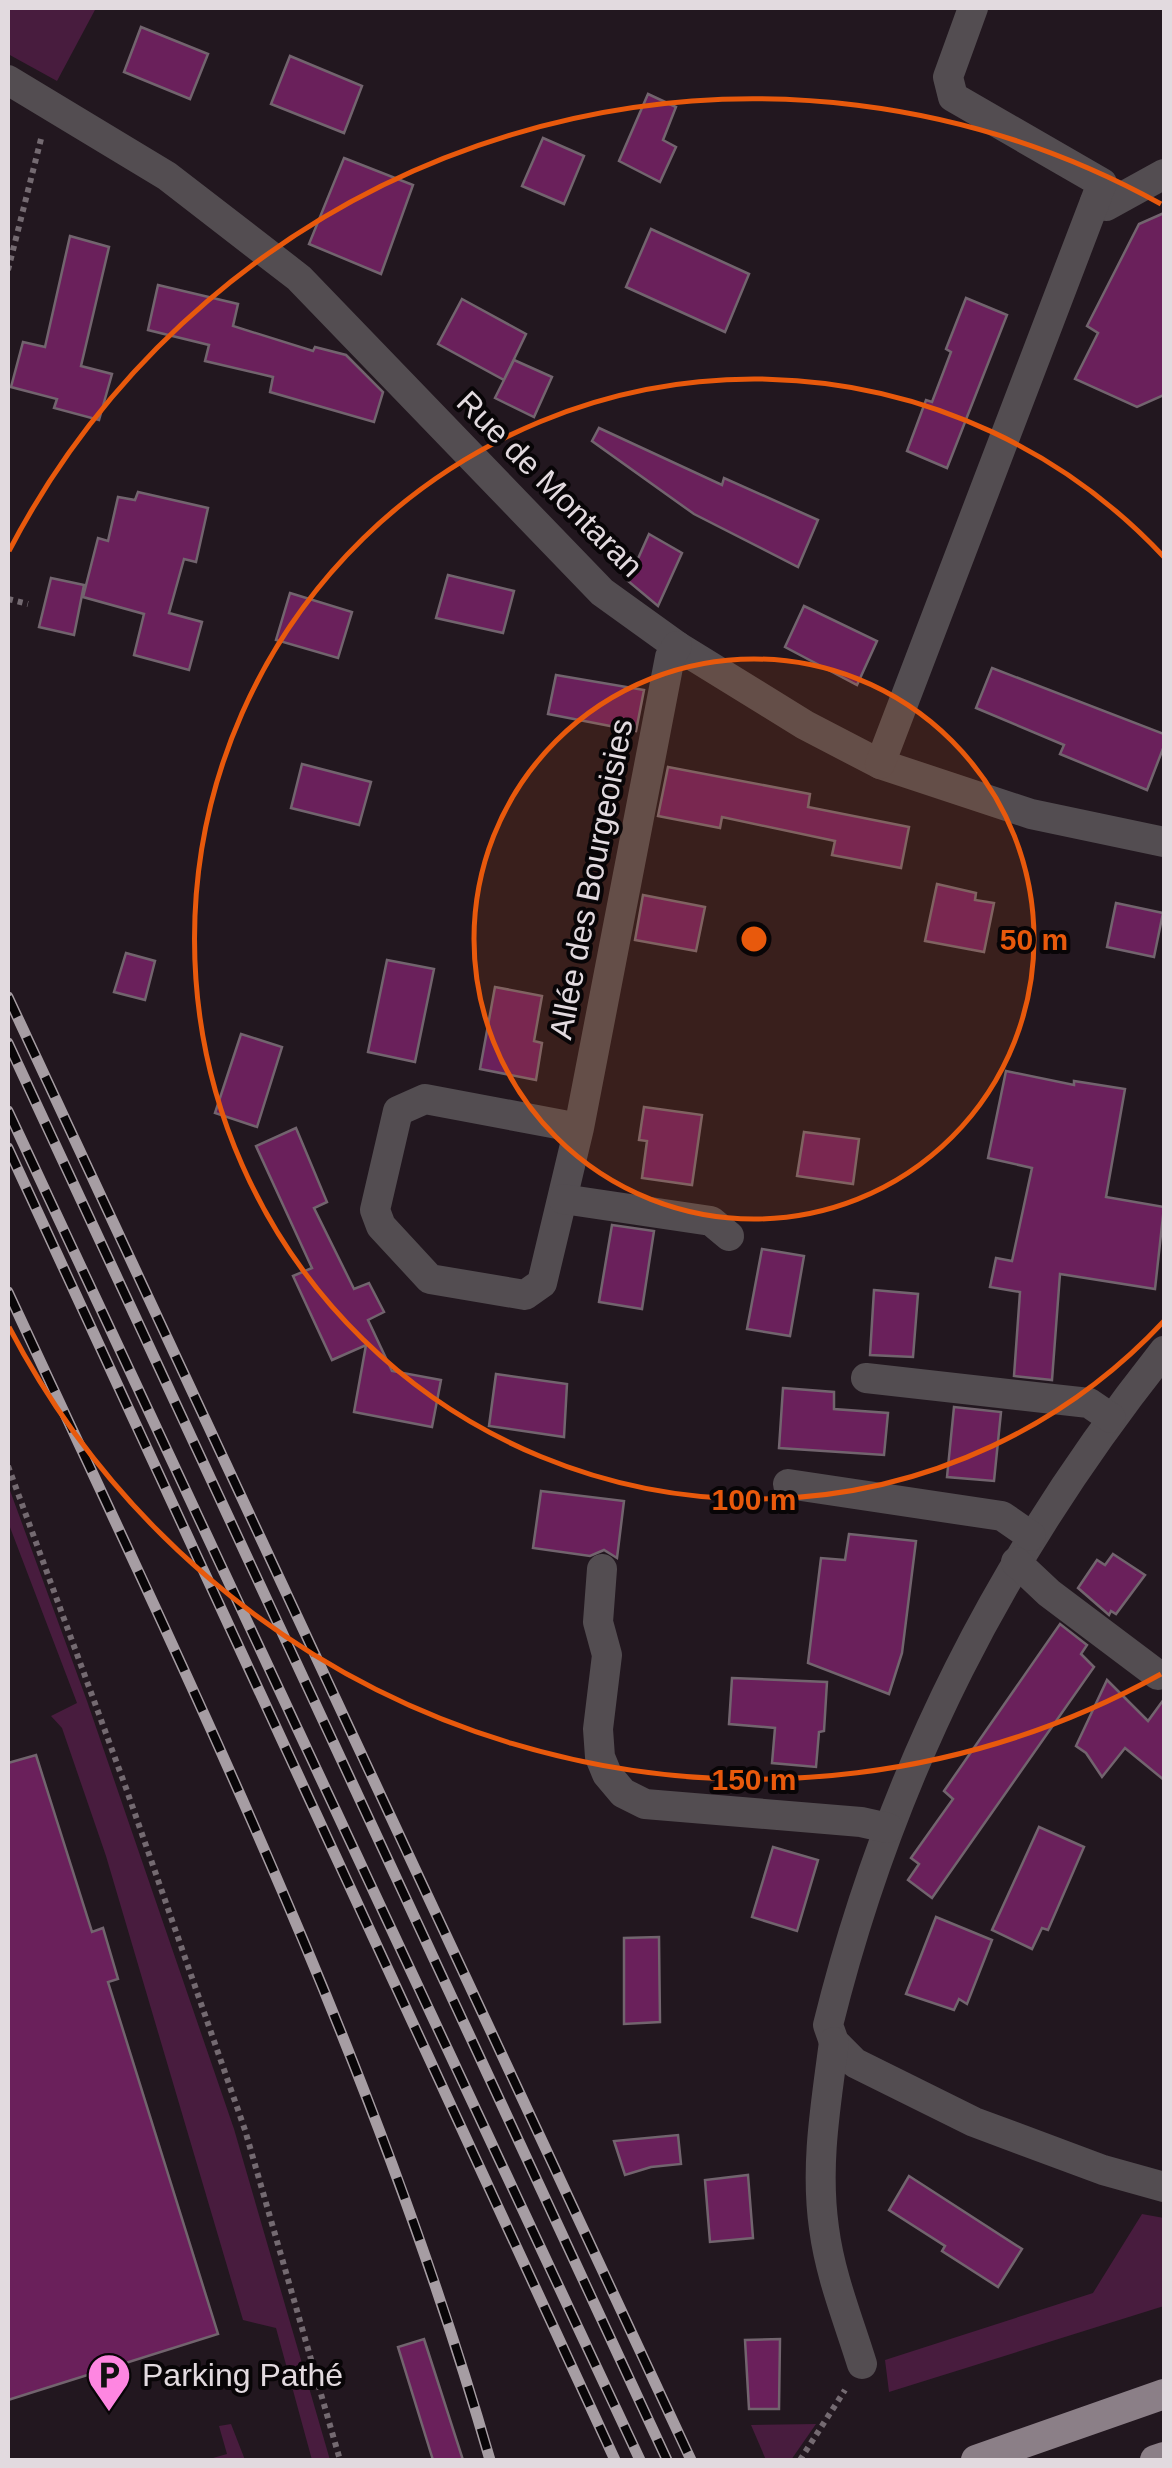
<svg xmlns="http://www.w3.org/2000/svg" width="1172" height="2468" font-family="Arial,sans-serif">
<rect width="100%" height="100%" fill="#22171f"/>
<g fill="#481c3e">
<polygon points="8,8 96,8 57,81 8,54"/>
<polygon points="8,1485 87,1701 234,2129 330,2460 312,2460 276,2328 243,2320 106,1856 62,1728 51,1716 77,1703 8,1522"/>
<polygon points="1142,2214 1164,2218 1164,2306 889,2392 885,2360 1093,2293"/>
<polygon points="231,2424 245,2460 206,2460 227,2454 219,2426"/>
<polygon points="816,2424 791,2460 766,2460 751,2425"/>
</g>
<g fill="#6a205b" stroke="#72646e" stroke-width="2.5">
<polygon points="141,27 208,54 190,99 124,72"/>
<polygon points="290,56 362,86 344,133 271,104"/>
<polygon points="648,94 676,107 663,140 676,147 660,182 619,161"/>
<polygon points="543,138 584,156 564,204 522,186"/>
<polygon points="344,158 413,185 381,274 309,244"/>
<polygon points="1164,213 1164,395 1137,407 1075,379 1098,333 1087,326 1139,224"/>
<polygon points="651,229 749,274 725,332 626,287"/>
<polygon points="70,236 109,247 81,366 112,374 99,420 54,408 57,399 11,387 23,342 45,347"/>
<polygon points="158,285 238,304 233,326 313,351 315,347 346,355 383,392 374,422 270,392 273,377 205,361 209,345 148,330"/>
<polygon points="966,298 1007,315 947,468 907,451 926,400 932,402 951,352 946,349"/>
<polygon points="462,299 526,334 504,380 438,344"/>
<polygon points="514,360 552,377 534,417 495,398"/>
<polygon points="599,428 722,485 724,478 818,520 798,567 694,514 592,441"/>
<polygon points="138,492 208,508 196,562 184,559 169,613 202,622 189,670 134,655 144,614 83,597 98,538 108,541 118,497 135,500"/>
<polygon points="649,534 682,553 658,606 628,581"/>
<polygon points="448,575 514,591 503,633 436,618"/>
<polygon points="51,578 84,585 74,635 39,627"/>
<polygon points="290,593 352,612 338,658 276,640"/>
<polygon points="804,606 877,641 857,685 785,647"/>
<polygon points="992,668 1164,734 1164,746 1147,790 1060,754 1064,745 976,708"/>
<polygon points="556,675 644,690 636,731 548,714"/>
<polygon points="302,764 371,782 359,825 291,808"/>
<polygon points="668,767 810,794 808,807 909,827 901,868 832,855 835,841 722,817 720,828 658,816"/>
<polygon points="937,884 976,893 975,900 994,903 984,952 925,941"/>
<polygon points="643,895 705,907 696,951 635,940"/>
<polygon points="1116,903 1163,913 1154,957 1107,947"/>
<polygon points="126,953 155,961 145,1000 114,992"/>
<polygon points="387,960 434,969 415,1062 368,1052"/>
<polygon points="495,987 542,996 534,1041 542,1043 536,1080 480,1069"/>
<polygon points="241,1034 282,1047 257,1127 215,1113"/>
<polygon points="1006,1071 1074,1085 1074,1081 1125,1089 1106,1197 1164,1207 1155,1289 1060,1274 1052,1380 1014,1376 1020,1292 990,1287 996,1258 1012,1261 1032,1168 988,1158"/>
<polygon points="644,1107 702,1115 692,1185 642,1178 647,1141 639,1140"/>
<polygon points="296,1128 327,1202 314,1208 354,1289 369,1283 384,1312 368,1320 392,1371 441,1380 432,1427 354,1412 366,1345 332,1360 293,1276 312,1268 256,1146"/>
<polygon points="804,1132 859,1139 853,1184 797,1176"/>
<polygon points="612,1225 654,1231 642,1309 599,1302"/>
<polygon points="762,1249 804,1256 790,1336 747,1329"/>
<polygon points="874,1290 918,1294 913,1357 870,1355"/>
<polygon points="496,1374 567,1384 564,1437 489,1426"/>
<polygon points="783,1388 834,1392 834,1409 888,1413 884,1455 779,1448"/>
<polygon points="954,1407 1001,1412 994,1481 947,1477"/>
<polygon points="541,1491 624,1501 617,1558 604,1550 590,1556 533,1548"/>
<polygon points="849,1534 916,1541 902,1653 889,1694 808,1663 821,1558 845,1560"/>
<polygon points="1113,1554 1145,1575 1116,1614 1111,1611 1109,1615 1078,1588 1097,1560 1105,1565"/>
<polygon points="1060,1624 1087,1645 1081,1654 1094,1667 932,1898 908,1880 919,1864 911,1858 953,1799 944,1791"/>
<polygon points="732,1678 827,1682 824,1731 819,1732 816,1767 772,1763 775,1728 729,1724"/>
<polygon points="1107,1680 1148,1721 1164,1699 1164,1780 1125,1748 1102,1777 1086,1753 1076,1746"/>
<polygon points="36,1755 92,1932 103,1928 118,1979 108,1982 218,2334 8,2400 8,1763"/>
<polygon points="1039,1827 1084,1847 1048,1930 1042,1928 1032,1949 992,1930"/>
<polygon points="773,1847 818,1860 797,1931 752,1917"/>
<polygon points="936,1917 992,1940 967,2004 959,1999 954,2010 906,1994"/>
<polygon points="659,1937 660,2022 624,2024 624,1938"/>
<polygon points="678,2135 681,2164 651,2167 625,2175 614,2141"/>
<polygon points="748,2175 753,2238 710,2242 705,2180"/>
<polygon points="909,2176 1022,2249 998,2287 942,2251 945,2246 889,2210"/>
<polygon points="424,2339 463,2460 433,2460 398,2347"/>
<polygon points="780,2339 779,2409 749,2409 745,2340"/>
</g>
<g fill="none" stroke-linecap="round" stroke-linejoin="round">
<g stroke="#746a71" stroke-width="6" stroke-dasharray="5 5" stroke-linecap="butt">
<polyline points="8,270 42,135"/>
<polyline points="8,599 28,604"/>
<polyline points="8,1466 126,1788 245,2130 340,2460"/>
<polyline points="800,2460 845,2390"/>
</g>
<g stroke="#534d51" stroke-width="30">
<polyline points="8,80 167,176 299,278 602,592 677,646 805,725 880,764 1031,814 1164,842"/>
<polyline points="1095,202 1106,206 1164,174"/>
<polyline points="880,764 1102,183 953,97 948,77 973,8"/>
<polyline points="579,1128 542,1283 525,1295 430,1279 381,1226 375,1210 398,1111 425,1099 579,1128 670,657 677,646"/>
<polyline points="563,1199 711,1221 729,1236"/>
<path d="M 1164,1351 C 1002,1555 891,1771 828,2025 L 834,2042 L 855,2063 L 974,2122 L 1103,2170 L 1164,2187"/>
<polyline points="866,1378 1089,1403 1111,1418"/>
<polyline points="788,1484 1002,1516 1031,1536"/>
<polyline points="1016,1562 1049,1593 1158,1675"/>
<polyline points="602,1569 598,1622 607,1655 598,1729 600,1757 607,1774 623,1793 645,1804 861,1822 888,1828"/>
<path d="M 834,2042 C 826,2104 815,2165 824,2228 C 830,2275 848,2319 862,2364"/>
</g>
<g stroke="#8b7f87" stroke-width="30">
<polyline points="976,2460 1164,2394"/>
<polyline points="1155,2460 1164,2457"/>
</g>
<g stroke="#a69da3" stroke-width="11">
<g id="rail">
<polyline points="8,997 691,2460"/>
<polyline points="8,1043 667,2460"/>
<polyline points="8,1111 640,2460"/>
<polyline points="8,1148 615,2460"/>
<path d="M 8,1292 C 185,1673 374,2055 490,2460"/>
</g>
</g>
<use href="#rail" stroke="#080507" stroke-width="8" stroke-dasharray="22" stroke-linecap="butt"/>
</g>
<circle cx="754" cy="939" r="280" fill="#e8590c" fill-opacity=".12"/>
<g fill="none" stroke="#e8590c" stroke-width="5">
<circle cx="754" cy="939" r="280"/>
<path d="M1164 1321A560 560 0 1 1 1164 557"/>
<path d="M1161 1674A840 840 0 0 1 9 1327M9 551A840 840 0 0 1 1161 204"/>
</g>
<defs>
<g id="parking-pin" transform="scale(2.25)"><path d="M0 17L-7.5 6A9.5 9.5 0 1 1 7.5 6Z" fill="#fe86e1" stroke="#080507"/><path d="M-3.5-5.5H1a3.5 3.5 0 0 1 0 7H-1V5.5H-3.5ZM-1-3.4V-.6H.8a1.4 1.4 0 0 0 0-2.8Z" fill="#111"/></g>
</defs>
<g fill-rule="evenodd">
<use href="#parking-pin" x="109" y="2375"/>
</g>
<g text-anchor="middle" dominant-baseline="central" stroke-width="8" stroke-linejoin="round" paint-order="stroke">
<g font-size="32" fill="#e2dadf" stroke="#080507">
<text transform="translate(550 484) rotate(45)">Rue de Montaran</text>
<text transform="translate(591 879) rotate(-79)">Allée des Bourgeoisies</text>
</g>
<g font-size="32" fill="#e2dadf" stroke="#080507" text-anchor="start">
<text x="142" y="2375">Parking Pathé</text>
</g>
</g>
<circle cx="754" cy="939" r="15" fill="#e8590c" stroke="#080507" stroke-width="5"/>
<g font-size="30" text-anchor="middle" font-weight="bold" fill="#e8590c" stroke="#080507" stroke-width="8" stroke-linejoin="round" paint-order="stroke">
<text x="1034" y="950">50 m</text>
<text x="754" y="1510">100 m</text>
<text x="754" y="1790">150 m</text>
</g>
<rect width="1172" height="2468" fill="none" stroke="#e2dadf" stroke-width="20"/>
</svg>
